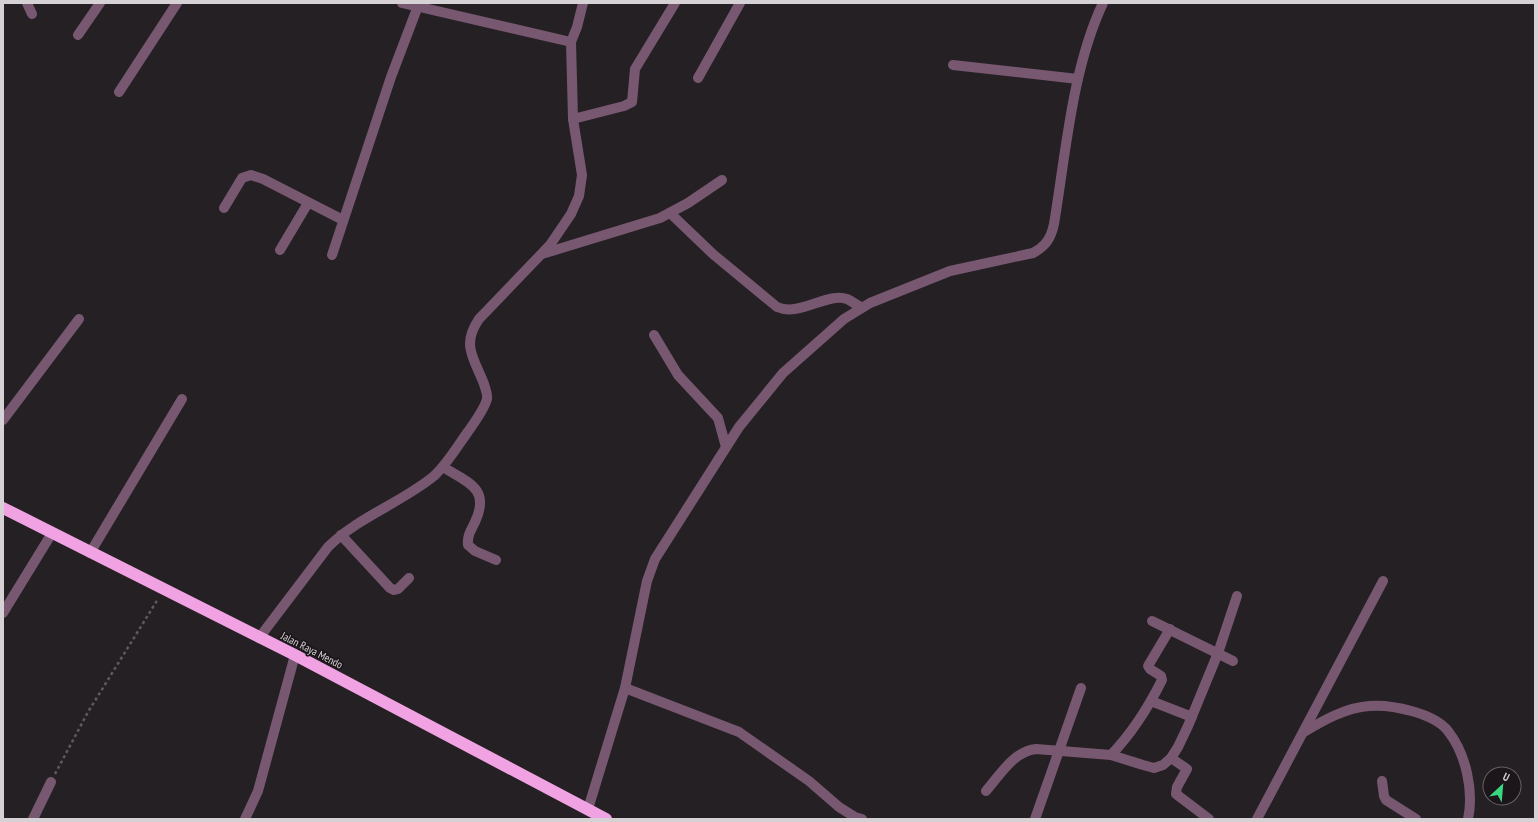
<svg xmlns="http://www.w3.org/2000/svg" width="1538" height="822" font-family="'PT Sans Narrow',sans-serif">
<rect width="100%" height="100%" fill="#252024"/>
<g fill="none" stroke-linecap="round" stroke-linejoin="round">
<polyline stroke="#5f5a5e" stroke-width="2.5" stroke-dasharray="3 3" stroke-linecap="butt" points="55,774 88,712 158,599"/>
<g stroke="#785871" stroke-width="10">
<polyline points="27,3 32,14"/>
<polyline points="402,3 571,42"/>
<polyline points="78,35 100,3"/>
<polyline points="953,65 1078,79"/>
<polyline points="698,78 740,3"/>
<polyline points="119,92 177,3"/>
<polyline points="573,119 624,106 632,102 635,69 675,3"/>
<polyline points="224,208 242,178 251,175 263,179 343,220"/>
<path d="M 670,213 L 714,255 L 777,307 C 800,317 827,292 847,299 C 852,301 856,305 861,307"/>
<polyline points="280,250 308,203"/>
<polyline points="542,254 660,218 688,203 722,180"/>
<polyline points="332,255 391,77 418,6"/>
<polyline points="654,335 678,375 718,418 726,447"/>
<polyline points="3,420 79,319"/>
<path d="M 443,467 C 467,482 491,488 475,522 C 471,530 467,536 468,545 L 475,551 L 496,560"/>
<polyline points="341,535 390,588 394,590 398,589 409,578"/>
<polyline points="90,553 182,399"/>
<polyline points="3,613 52,533"/>
<polyline points="1152,621 1233,661"/>
<path d="M 259,638 L 328,547 C 358,517 401,503 434,476 C 447,464 457,447 467,433 C 474,423 484,410 487,399 C 488,394 485,388 484,384 C 474,358 461,345 479,319 L 550,245 L 571,214 L 579,196 L 582,175 L 573,119 L 571,42 L 577,27 L 583,3"/>
<polyline points="625,688 739,732 809,781 839,807 855,817 862,819"/>
<polyline points="1151,701 1192,717"/>
<path d="M 1304,732 C 1324,720 1345,708 1369,706 C 1391,704 1434,713 1448,731 C 1466,754 1474,791 1468,819"/>
<path d="M 1111,755 C 1133,732 1148,708 1162,680 L 1161,676 L 1150,669 L 1148,666 L 1170,629"/>
<polyline points="1171,758 1187,769 1177,787 1176,794 1209,819"/>
<polyline points="1382,781 1384,796 1386,800 1416,819"/>
<path d="M 986,791 C 1000,775 1014,751 1036,749 L 1111,755 L 1143,765 L 1154,768 L 1163,765 L 1171,758 L 1178,747 L 1188,726 L 1218,653 L 1237,596"/>
<path d="M 588,809 L 625,688 L 647,581 L 655,559 L 739,427 L 783,373 L 844,319 L 870,303 L 950,271 L 1033,253 C 1046,246 1051,238 1054,224 C 1066,152 1072,69 1103,3"/>
<polyline points="33,819 51,782"/>
<polyline points="245,819 258,791 295,655"/>
<polyline points="1035,819 1081,688"/>
<polyline points="1257,819 1383,581"/>
</g>
<polyline stroke="#f1a2e2" stroke-width="12" points="3,508 295,655 606,819"/>
</g>
<g text-anchor="middle" dominant-baseline="central" stroke-width="3.5" stroke-linejoin="round" paint-order="stroke">
<g font-size="11" fill="#d5d1d4" stroke="#1c161b">
<text transform="translate(312 650) rotate(27)">Jalan Raya Mendo</text>
</g>
</g>
<rect width="1538" height="822" fill="none" stroke="#d5d1d4" stroke-width="8"/>
<g transform="translate(1502 786) rotate(26)"><circle r="19" fill="#1c161b" stroke="#666165"/>
<path d="M0-3L7 15L0 10L-7 15Z" fill="#39d87f"/>
<text y="-6" font-size="11" font-weight="bold" text-anchor="middle" fill="#d5d1d4">U</text>
</g>
</svg>
